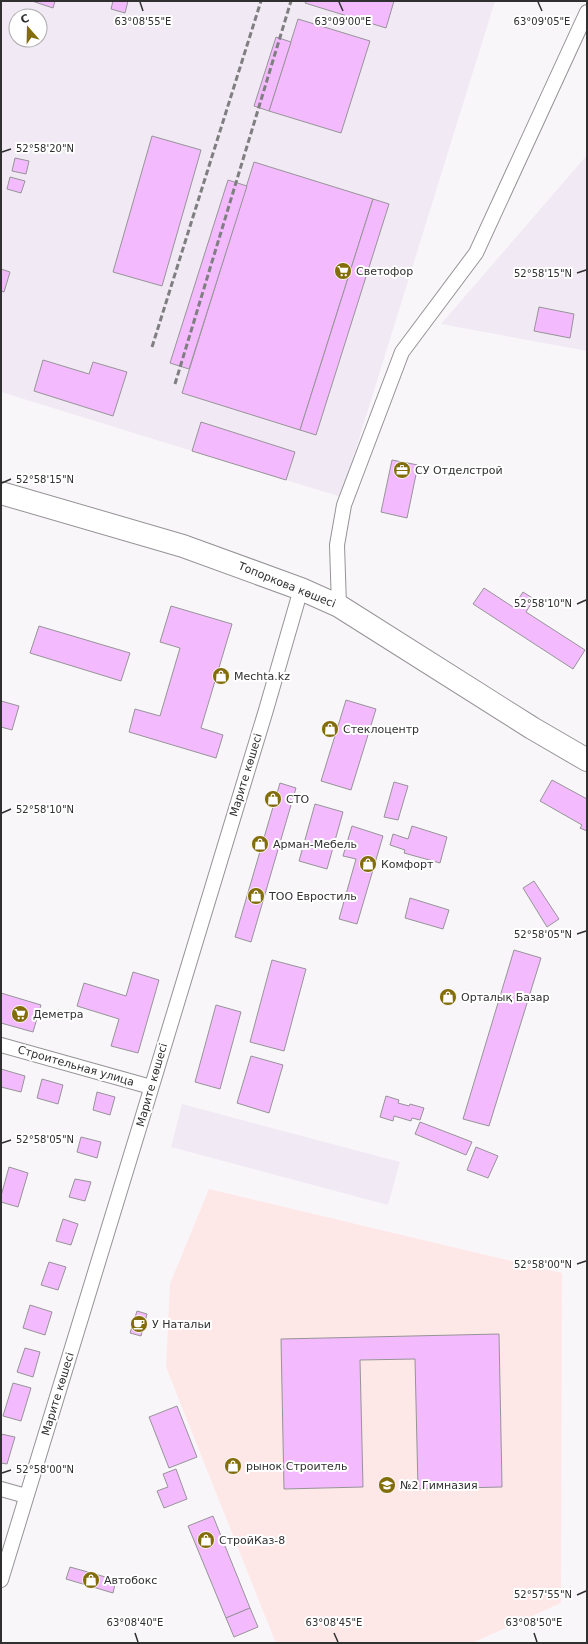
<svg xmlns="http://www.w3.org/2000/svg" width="588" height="1644" font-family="'DejaVu Sans',sans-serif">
<rect width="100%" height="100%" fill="#f9f6fa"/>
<g fill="#f1e9f3" fill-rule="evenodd">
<path d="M 1,1 L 495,1 L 341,497 L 1,392 ZM 16,16 L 40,16 L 40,40 L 16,40 Z"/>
<polygon points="587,155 587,351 441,324"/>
<polygon points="182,1104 400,1162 388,1205 171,1147"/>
</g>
<polygon fill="#fee8e7" points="209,1189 562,1273 561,1603 472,1643 278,1643 275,1641 166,1367 170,1284"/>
<g fill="#f3bbfe" stroke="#969497">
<polygon points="32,1 55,1 53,8"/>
<polygon points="113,1 128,1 125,13 111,9"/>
<polygon points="306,1 394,1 386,28 305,3"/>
<polygon points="298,19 370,41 341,133 269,111"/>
<polygon points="276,37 291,42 269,111 254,106"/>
<polygon points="152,136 201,150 162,286 113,272"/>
<polygon points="15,158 29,161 26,174 12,171"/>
<polygon points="254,162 373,199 300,430 182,393"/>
<polygon points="10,177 25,181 21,193 7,189"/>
<polygon points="228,180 247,186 189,369 170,363"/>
<polygon points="373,199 389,204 316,435 300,430"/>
<polygon points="1,269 10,272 4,292 1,291"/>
<polygon points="539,307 574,314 570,338 534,331"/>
<polygon points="43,360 89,374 93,362 127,372 113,416 34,391"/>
<polygon points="201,422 295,452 286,480 192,451"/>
<polygon points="392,460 418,465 407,518 381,512"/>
<polygon points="484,588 513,607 523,592 534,599 526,612 585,650 573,669 473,604"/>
<polygon points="171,606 232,624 201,728 223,735 216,758 129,732 135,709 160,716 180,648 160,642"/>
<polygon points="39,626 130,653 121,681 30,653"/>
<polygon points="346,700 376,709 351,790 321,781"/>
<polygon points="1,701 19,706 12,730 1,727"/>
<polygon points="552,780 587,799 587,831 580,828 582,825 540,801"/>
<polygon points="394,782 408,786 398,820 384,817"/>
<polygon points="280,783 296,788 251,942 235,937"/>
<polygon points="315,804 343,812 327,869 299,861"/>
<polygon points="352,826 383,836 357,924 339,919 356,859 343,856"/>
<polygon points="412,826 447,837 440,863 404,853 405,850 390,845 393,834 408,839"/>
<polygon points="534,881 559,919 547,927 523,888"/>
<polygon points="410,898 449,910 443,929 405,918"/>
<polygon points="514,950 541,958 489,1126 463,1119"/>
<polygon points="272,960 306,969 284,1051 250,1042"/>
<polygon points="133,972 159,980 138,1053 111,1046 119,1019 77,1006 84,983 126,996"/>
<polygon points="1,993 41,1005 33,1032 1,1023"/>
<polygon points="216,1005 241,1012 220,1089 195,1082"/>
<polygon points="251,1056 283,1065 269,1113 237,1103"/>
<polygon points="1,1069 25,1076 21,1092 1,1087"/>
<polygon points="42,1079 63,1085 58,1104 37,1098"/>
<polygon points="97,1092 115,1097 110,1115 93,1110"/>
<polygon points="386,1096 399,1100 398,1103 409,1106 410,1104 424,1108 420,1120 412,1118 411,1121 394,1116 393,1121 380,1117"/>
<polygon points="420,1122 472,1142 466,1155 415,1134"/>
<polygon points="81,1137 101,1142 97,1158 77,1152"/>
<polygon points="476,1147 498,1156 488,1178 467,1170"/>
<polygon points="9,1167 28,1173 18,1207 1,1202 1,1196"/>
<polygon points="75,1179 91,1182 85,1201 69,1197"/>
<polygon points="63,1219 78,1224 71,1245 56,1241"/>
<polygon points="49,1262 66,1267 58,1290 41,1285"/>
<polygon points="30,1305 52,1312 45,1335 23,1328"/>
<polygon points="137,1311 147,1314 141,1336 130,1333"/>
<polygon points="499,1334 502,1487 418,1489 415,1359 360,1360 363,1487 284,1489 281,1339"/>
<polygon points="25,1348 40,1352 33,1377 17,1372"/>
<polygon points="13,1383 31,1388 21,1421 3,1416"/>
<polygon points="177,1406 197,1457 169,1468 149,1417"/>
<polygon points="1,1434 15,1437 7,1464 1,1463"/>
<polygon points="176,1469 187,1499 164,1508 157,1491 168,1487 163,1474"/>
<polygon points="213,1516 250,1608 226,1618 188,1526"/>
<polygon points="70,1567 116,1580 113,1593 66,1579"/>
<polygon points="250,1608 258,1627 234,1637 226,1618"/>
</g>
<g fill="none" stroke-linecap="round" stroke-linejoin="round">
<g stroke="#959396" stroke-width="16">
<g id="minor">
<polyline points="339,606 337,545 344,505 402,352 476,253 587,12"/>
<polyline points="1,1045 151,1087"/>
<polyline points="1,1489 26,1496"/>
<polyline points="1,1580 141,1122 266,710 301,589"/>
</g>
</g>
<g stroke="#959396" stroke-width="24">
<polyline id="trunk" points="1,493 183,546 301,589 339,606 532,728 587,760"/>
</g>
<use href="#minor" stroke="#fff" stroke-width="14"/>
<use href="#trunk" stroke="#fff" stroke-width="22"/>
<g stroke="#7f7e80" stroke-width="3" stroke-dasharray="6 3" stroke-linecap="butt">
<polyline points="152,347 261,1"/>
<polyline points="175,384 291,1"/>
</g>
</g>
<path fill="none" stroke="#303031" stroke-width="1.5" d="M 140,2 L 143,11M 339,2 L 343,11M 538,2 L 542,11M 2,152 L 11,149M 577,273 L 586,270M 2,483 L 11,479M 577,604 L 586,600M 2,813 L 11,809M 577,934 L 586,931M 2,1143 L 11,1140M 577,1264 L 586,1261M 2,1473 L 11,1470M 577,1595 L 586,1591M 135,1633 L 138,1642M 334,1633 L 338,1642M 534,1633 L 537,1642"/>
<defs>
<g id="supermarket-disc" transform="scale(0.9)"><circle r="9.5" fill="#836d0a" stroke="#fff"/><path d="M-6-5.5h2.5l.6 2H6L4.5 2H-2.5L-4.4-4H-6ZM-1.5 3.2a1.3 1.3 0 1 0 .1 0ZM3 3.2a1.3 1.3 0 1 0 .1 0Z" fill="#fff"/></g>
<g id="office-disc" transform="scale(0.9)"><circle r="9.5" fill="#836d0a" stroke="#fff"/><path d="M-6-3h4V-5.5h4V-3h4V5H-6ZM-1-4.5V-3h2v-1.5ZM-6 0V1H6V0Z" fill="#fff"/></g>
<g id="shop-disc" transform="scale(0.9)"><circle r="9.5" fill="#836d0a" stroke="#fff"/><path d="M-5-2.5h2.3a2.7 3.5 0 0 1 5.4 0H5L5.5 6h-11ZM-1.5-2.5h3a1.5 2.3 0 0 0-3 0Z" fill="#fff"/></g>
<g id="cafe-disc" transform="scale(0.9)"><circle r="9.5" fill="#836d0a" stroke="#fff"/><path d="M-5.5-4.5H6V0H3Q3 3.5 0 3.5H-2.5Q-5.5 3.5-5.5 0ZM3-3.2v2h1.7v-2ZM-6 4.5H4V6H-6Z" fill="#fff"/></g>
<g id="school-disc" transform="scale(0.9)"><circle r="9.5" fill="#836d0a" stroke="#fff"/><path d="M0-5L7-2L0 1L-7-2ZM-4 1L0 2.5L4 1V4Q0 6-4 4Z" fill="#fff"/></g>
</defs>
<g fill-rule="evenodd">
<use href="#supermarket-disc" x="343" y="271"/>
<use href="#office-disc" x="402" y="470"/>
<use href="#shop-disc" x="221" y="676"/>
<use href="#shop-disc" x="330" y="729"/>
<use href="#shop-disc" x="273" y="799"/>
<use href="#shop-disc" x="260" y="844"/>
<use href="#shop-disc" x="368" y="864"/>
<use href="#shop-disc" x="256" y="896"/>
<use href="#shop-disc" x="448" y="997"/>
<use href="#supermarket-disc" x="20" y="1014"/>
<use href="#cafe-disc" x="139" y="1324"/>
<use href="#shop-disc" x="233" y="1466"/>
<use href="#school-disc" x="387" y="1485"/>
<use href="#shop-disc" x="206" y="1540"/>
<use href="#shop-disc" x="91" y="1580"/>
</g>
<g text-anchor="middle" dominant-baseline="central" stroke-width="4" stroke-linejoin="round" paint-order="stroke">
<g font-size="11" fill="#303031" stroke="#fff" text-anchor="start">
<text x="356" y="271">Светофор</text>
<text x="415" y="470">СУ Отделстрой</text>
<text x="234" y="676">Mechta.kz</text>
<text x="343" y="729">Стеклоцентр</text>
<text x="286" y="799">СТО</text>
<text x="273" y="844">Арман-Мебель</text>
<text x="381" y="864">Комфорт</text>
<text x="269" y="896">ТОО Евростиль</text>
<text x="461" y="997">Орталық Базар</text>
<text x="33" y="1014">Деметра</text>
<text x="152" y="1324">У Натальи</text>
<text x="246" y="1466">рынок Строитель</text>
<text x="400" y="1485">№2 Гимназия</text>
<text x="219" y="1540">СтройКаз-8</text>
<text x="104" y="1580">Автобокс</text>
</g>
<g font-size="11" fill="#303031" stroke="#fff">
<text transform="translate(287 585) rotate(22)">Топоркова көшесі</text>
<text transform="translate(246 775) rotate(-73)">Марите көшесі</text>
<text transform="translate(76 1066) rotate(16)">Строительная улица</text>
<text transform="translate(152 1085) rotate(-74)">Марите көшесі</text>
<text transform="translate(58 1394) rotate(-73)">Марите көшесі</text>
</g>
</g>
<g font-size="10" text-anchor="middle" fill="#303031" stroke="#fff" stroke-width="4" stroke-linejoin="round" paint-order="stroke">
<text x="143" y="25">63°08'55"E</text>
<text x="343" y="25">63°09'00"E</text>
<text x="542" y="25">63°09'05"E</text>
<text x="45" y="152">52°58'20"N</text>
<text x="543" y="277">52°58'15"N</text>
<text x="45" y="483">52°58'15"N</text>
<text x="543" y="607">52°58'10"N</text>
<text x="45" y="813">52°58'10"N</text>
<text x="543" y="938">52°58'05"N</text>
<text x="45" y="1143">52°58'05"N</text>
<text x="543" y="1268">52°58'00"N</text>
<text x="45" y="1473">52°58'00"N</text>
<text x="543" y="1598">52°57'55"N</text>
<text x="135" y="1626">63°08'40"E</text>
<text x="334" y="1626">63°08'45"E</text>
<text x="534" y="1626">63°08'50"E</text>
</g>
<rect width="588" height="1644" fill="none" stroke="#303031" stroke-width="4"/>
<g transform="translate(28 28) rotate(340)"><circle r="19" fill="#ffffff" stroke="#acacad"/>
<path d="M0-3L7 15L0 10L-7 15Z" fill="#836d0a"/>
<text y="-6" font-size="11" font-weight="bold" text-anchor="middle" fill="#303031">С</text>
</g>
</svg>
